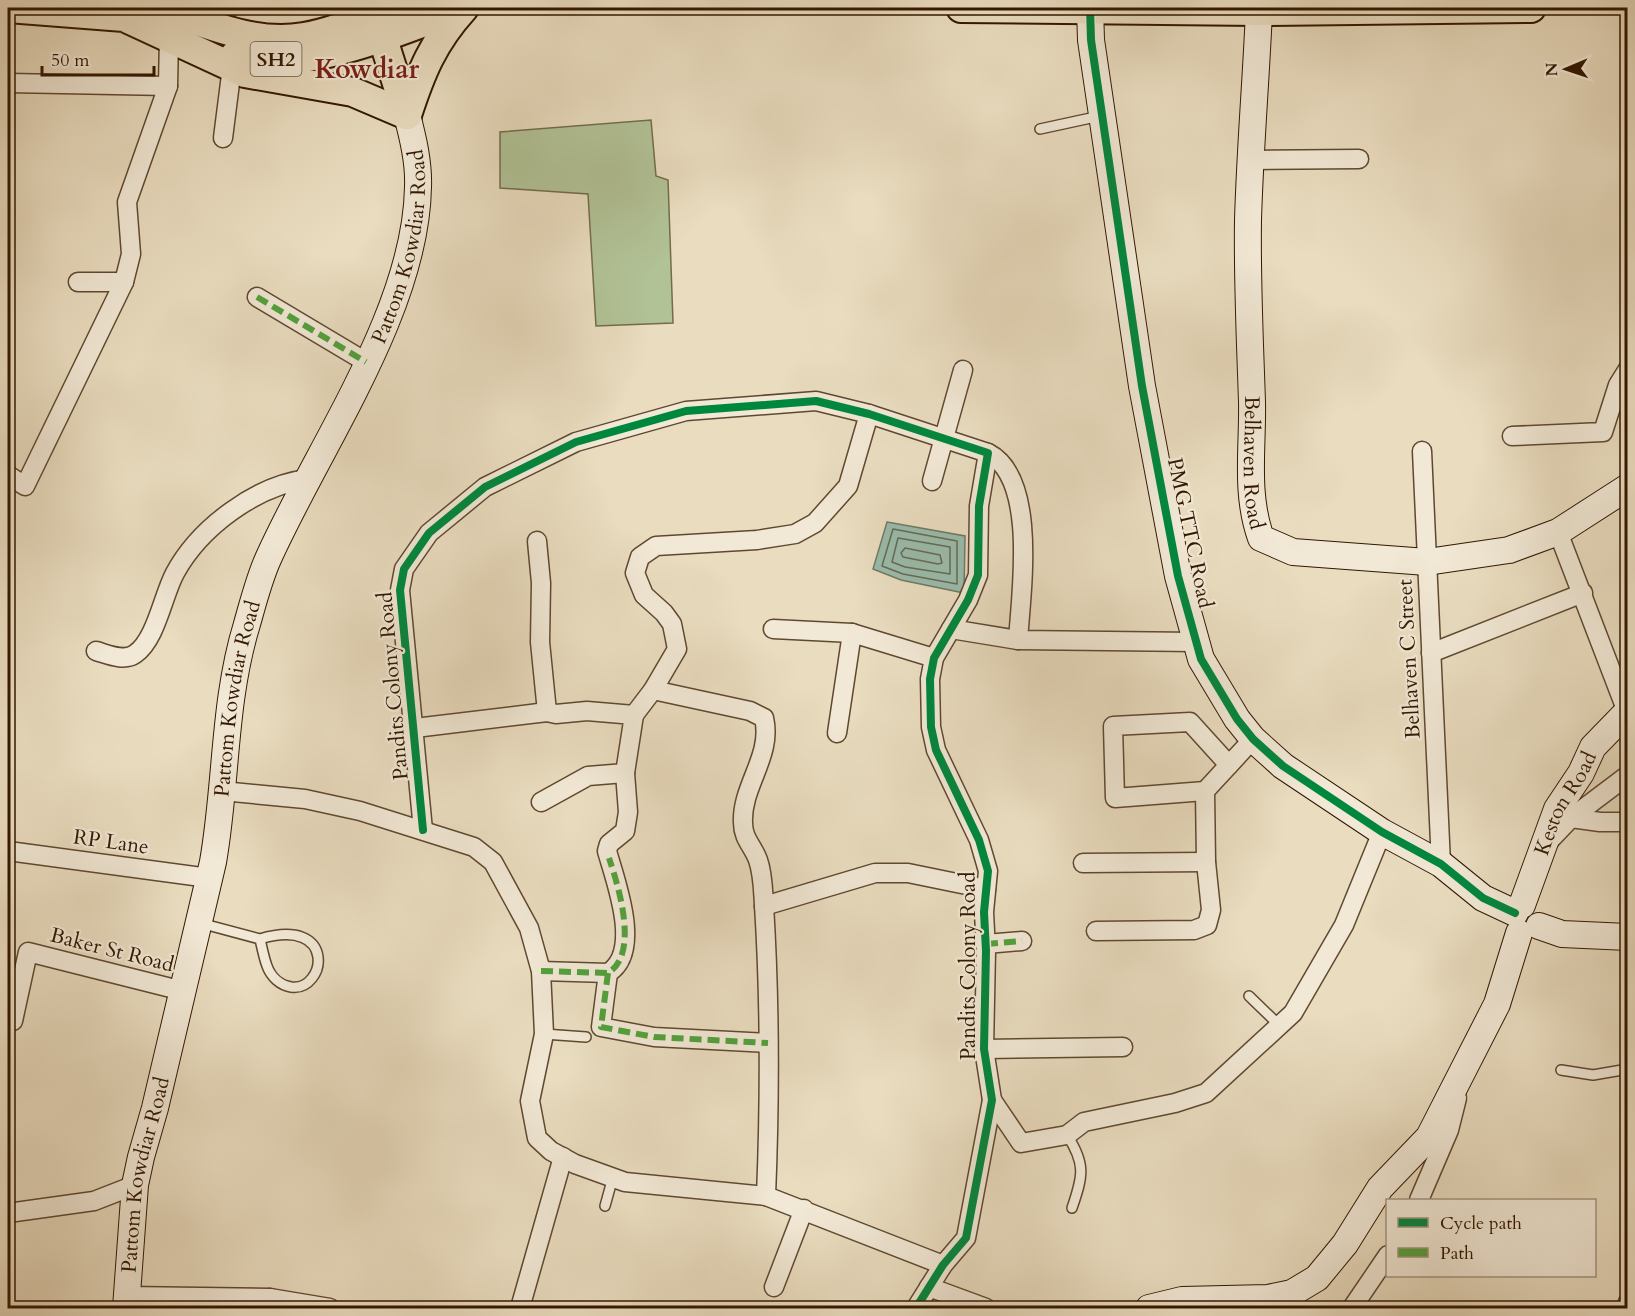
<svg xmlns="http://www.w3.org/2000/svg" width="1635" height="1316" font-family="Cardo,serif">
<rect width="100%" height="100%" fill="#e9dcbf"/>
<filter id="stains"><feTurbulence type="fractalNoise" baseFrequency=".00333" numOctaves="4"/><feColorMatrix values="0 0 0 0 .2 0 0 0 0 .09 0 0 0 0 .02 0 0 0 .5 -.17"/></filter>
<radialGradient id="worn" r=".72"><stop offset=".6" stop-color="#630" stop-opacity="0"/><stop offset="1" stop-color="#630" stop-opacity=".3"/></radialGradient>
<g fill="#b1c296" stroke="#726c4b" stroke-width="1.5">
<polygon points="188,8 242,8 233,19"/>
<polygon points="651,120 656,176 668,180 673,323 596,326 588,194 500,188 500,132"/>
</g>
<polygon fill="#99bcab" stroke="#707a67" stroke-width="1.5" points="887,522 965,536 964,593 901,580 873,569"/>
<g fill="none" stroke-linecap="round" stroke-linejoin="round">
<g stroke="#666a56" stroke-width="1.5">
<polygon points="893,529 957,541 957,584 903,574 882,566"/>
<polygon points="898,538 950,547 950,574 905,567 892,562"/>
<polygon points="905,548 940,555 942,563 938,564 903,557 901,553"/>
</g>
<g stroke="#604830" stroke-width="12">
<g id="lane">
<polyline points="339,8 359,13"/>
<polyline points="1040,129 1100,116"/>
<path d="M 200,923 L 260,939 C 262,948 264,958 267,966 C 271,977 280,985 291,987 C 326,992 338,916 260,939"/>
<polyline points="1249,996 1280,1026"/>
<polyline points="544,1034 586,1037"/>
<polyline points="1561,1070 1593,1075 1628,1069"/>
<path d="M 1067,1135 C 1086,1164 1083,1176 1072,1208"/>
<polyline points="605,1206 613,1177"/>
</g>
</g>
<g stroke="#604830" stroke-width="21">
<g id="street">
<polyline points="8,83 168,86"/>
<polyline points="223,138 232,67"/>
<polyline points="1251,160 1359,159"/>
<polyline points="78,282 124,282"/>
<polyline points="257,297 366,362"/>
<polyline points="1512,436 1603,432 1618,385 1628,369"/>
<polyline points="1422,451 1441,864"/>
<path d="M 988,453 C 1038,478 1021,594 1018,640"/>
<polyline points="8,475 25,486 124,282 131,254 127,202 168,86 169,37"/>
<polyline points="932,481 963,370"/>
<polyline points="1558,532 1627,712"/>
<polyline points="537,541 541,583 540,642 547,712"/>
<polyline points="773,629 852,633 934,658"/>
<polyline points="951,629 1018,640 1196,642"/>
<path d="M 96,651 C 107,654 124,662 135,654 C 156,640 163,595 175,573 C 200,527 257,485 308,479"/>
<polyline points="1431,653 1583,593"/>
<path d="M 653,690 L 750,711 L 764,718 C 773,756 741,786 743,823 C 743,839 753,846 758,860 C 763,874 763,890 764,905 C 770,1001 770,1099 766,1196 L 943,1265"/>
<polyline points="634,715 653,690 677,649 672,624 664,613 644,595 635,573 640,557 656,546 757,540 795,534 815,523 848,486 869,414"/>
<polyline points="415,728 547,712 556,714 587,711 634,715 625,773 588,776 541,802"/>
<polyline points="837,733 852,633"/>
<polyline points="222,791 305,799 360,811 474,847 493,862 529,928 541,971 544,1034 530,1101 537,1138 551,1151 575,1164 625,1182 766,1196"/>
<polyline points="1205,791 1115,798 1113,726 1190,722 1229,765"/>
<polyline points="1571,818 1628,775"/>
<polyline points="423,830 400,590 404,569 429,533 485,487 576,442 686,411 816,401 869,414 988,453 979,506 978,575 968,600 934,658 930,679 931,727 936,750 979,840 988,871 984,912 986,951 984,1049 992,1100 966,1238 943,1265 916,1308"/>
<polyline points="1550,840 1571,818 1600,822 1628,822"/>
<polyline points="8,851 209,878"/>
<polyline points="1083,863 1206,862"/>
<polyline points="764,906 875,873 908,873 986,889"/>
<polyline points="1096,931 1194,930 1207,925 1211,910 1206,862 1205,791 1253,739"/>
<polyline points="986,944 1022,941"/>
<path d="M 541,971 L 608,973 C 643,952 615,880 607,851 L 609,844 L 625,831 L 628,812 L 625,773"/>
<polyline points="608,973 601,1027 654,1037 768,1043"/>
<polyline points="13,1021 28,952 183,991"/>
<polyline points="984,1049 1123,1047"/>
<polyline points="992,1100 1021,1143 1067,1135 1084,1122 1175,1103 1206,1093 1293,1013 1344,925 1382,832"/>
<polyline points="1419,1200 1449,1130 1457,1098"/>
<polyline points="8,1213 94,1201 135,1185"/>
<polyline points="774,1287 804,1209"/>
<polyline points="929,1287 986,1308"/>
<polyline points="127,1296 270,1298 269,1308"/>
<polyline points="270,1298 330,1308"/>
<polyline points="520,1308 563,1157"/>
<polyline points="1352,1308 1388,1255"/>
<polyline points="1626,1308 1628,1302"/>
</g>
</g>
<g stroke="#321700" stroke-width="28">
<g id="secondary">
<polyline points="1090,8 1091,40 1142,386 1178,576 1201,659 1237,719 1253,739 1283,766 1382,832 1441,864 1483,898 1515,913"/>
<path id="s1" d="M 1259,11 C 1256,80 1250,150 1248,220 C 1247,281 1250,341 1252,402 C 1253,447 1245,494 1261,538 L 1293,552 L 1427,562 L 1509,550 L 1558,532 L 1628,487"/>
<path id="s2" d="M 1522,905 L 1557,809 L 1581,773 L 1593,747 L 1628,711"/>
<polyline points="1539,926 1562,934 1628,937"/>
<path id="s3" d="M 126,1308 L 135,1185 L 141,1157 L 155,1108 L 213,862 C 227,782 223,702 247,624 C 253,603 259,579 268,559 C 318,447 416,311 418,187 C 419,163 413,138 407,115"/>
<polyline points="1149,1308 1182,1300 1268,1298 1292,1293 1317,1278 1345,1244 1380,1188 1429,1137 1497,1004 1519,933"/>
</g>
</g>
<g stroke="#321700" stroke-width="32">
<g id="primary">
<polyline points="8,8 124,17 245,73 353,92 407,115"/>
<path d="M 160,8 C 206,23 254,46 304,37 C 334,32 365,18 393,8"/>
<polyline points="961,8 1259,11 1531,8"/>
<polyline points="371,19 382,36 407,115"/>
<path d="M 235,55 C 307,74 395,31 463,8"/>
<path d="M 407,115 C 421,72 433,42 464,8"/>
</g>
</g>
<use href="#lane" stroke="#f1e8d5" stroke-width="9"/>
<use href="#street" stroke="#f1e8d5" stroke-width="18"/>
<use href="#secondary" stroke="#f1e8d5" stroke-width="26"/>
<use href="#primary" stroke="#e9dcbf" stroke-width="28"/>
<g stroke="#52a13c" stroke-width="6" stroke-dasharray="12 6" stroke-linecap="butt">
<polyline points="257,297 366,362"/>
<polyline points="986,944 1022,941"/>
<path d="M 541,971 L 608,973 C 640,954 618,885 609,858"/>
<polyline points="608,973 601,1027 654,1037 768,1043"/>
</g>
<g stroke="#f1e8d5" stroke-width="11">
<g id="cycleway">
<polyline points="1090,8 1091,40 1142,386 1178,576 1201,659 1237,719 1253,739 1283,766 1382,832 1441,864 1483,898 1515,913"/>
<polyline points="423,830 400,590 404,569 429,533 485,487 576,442 686,411 816,401 869,414 988,453 979,506 978,575 968,600 934,658 930,679 931,727 936,750 979,840 988,871 984,912 986,951 984,1049 992,1100 966,1238 943,1265 916,1308"/>
</g>
</g>
<use href="#cycleway" stroke="#00873e" stroke-width="8"/>
</g>
<g text-anchor="middle" dominant-baseline="central" stroke-width="4.5" stroke-linejoin="round" paint-order="stroke">
<rect fill="#f1e8d5" stroke="#6b5640" stroke-width="1.5" x="250.5" y="42" width="51" height="34" rx="4.5"/>
<g font-size="20" font-weight="bold" fill="#321700">
<text x="276" y="59">SH2</text>
</g>
<g font-size="21" fill="#321700" stroke="#f1e8d5">
<text stroke="none"><textPath href="#s3" startOffset="1107">Pattom Kowdiar Road</textPath></text>
<text stroke="none"><textPath href="#s1" startOffset="452">Belhaven Road</textPath></text>
<text transform="translate(1190 533) rotate(78)">PMG TTC Road</text>
<text transform="translate(1409 659) rotate(-93)">Belhaven C Street</text>
<text transform="translate(393 686) rotate(-95)">Pandits Colony Road</text>
<text stroke="none"><textPath href="#s3" startOffset="621">Pattom Kowdiar Road</textPath></text>
<text stroke="none"><textPath href="#s2" startOffset="111">Keston Road</textPath></text>
<text transform="translate(111 842) rotate(8)">RP Lane</text>
<text transform="translate(112 950) rotate(14)">Baker St Road</text>
<text transform="translate(968 966) rotate(-90)">Pandits Colony Road</text>
<text stroke="none"><textPath href="#s3" startOffset="135">Pattom Kowdiar Road</textPath></text>
</g>
<g font-size="27" font-weight="bold" fill="#7a1f14" stroke="#f1e8d5">
<text x="367" y="69">Kowdiar</text>
</g>
</g>
<rect width="1635" height="1316" fill="none" stroke="#e9dcbf" stroke-width="30"/>
<rect x="9" y="9" width="1617" height="1298" fill="none" stroke="#321700" stroke-width="3"/>
<rect x="15" y="15" width="1605" height="1286" fill="none" stroke="#321700" stroke-width="1.5"/>
<rect x="1386" y="1199" width="210" height="78" fill="#f1e8d5" stroke="#a59480" stroke-width="1.5"/>
<rect x="1398" y="1218" width="30" height="9" fill="#00873e" stroke="#a59480" stroke-width="1.5"/>
<text x="1440" y="1229" font-size="18" fill="#321700">Cycle path</text>
<rect x="1398" y="1248" width="30" height="9" fill="#52a13c" stroke="#a59480" stroke-width="1.5"/>
<text x="1440" y="1259" font-size="18" fill="#321700">Path</text>
<g transform="translate(1566 69) rotate(268)" stroke="#f1e8d5" stroke-width="4.5" paint-order="stroke">
<path d="M0-4.5L10 22L0 15L-10 22Z" fill="#321700"/>
<text y="-9" font-size="16" font-weight="bold" text-anchor="middle" fill="#321700">N</text>
</g>
<path d="M42 66v9h112v-9" fill="none" stroke="#321700" stroke-width="3"/>
<text x="51" y="66" font-size="18" fill="#321700" stroke="#f1e8d5" stroke-width="4.5" paint-order="stroke">50 m</text>
<rect width="100%" height="100%" filter="url(#stains)"/>
<rect width="100%" height="100%" fill="url(#worn)"/>
</svg>
